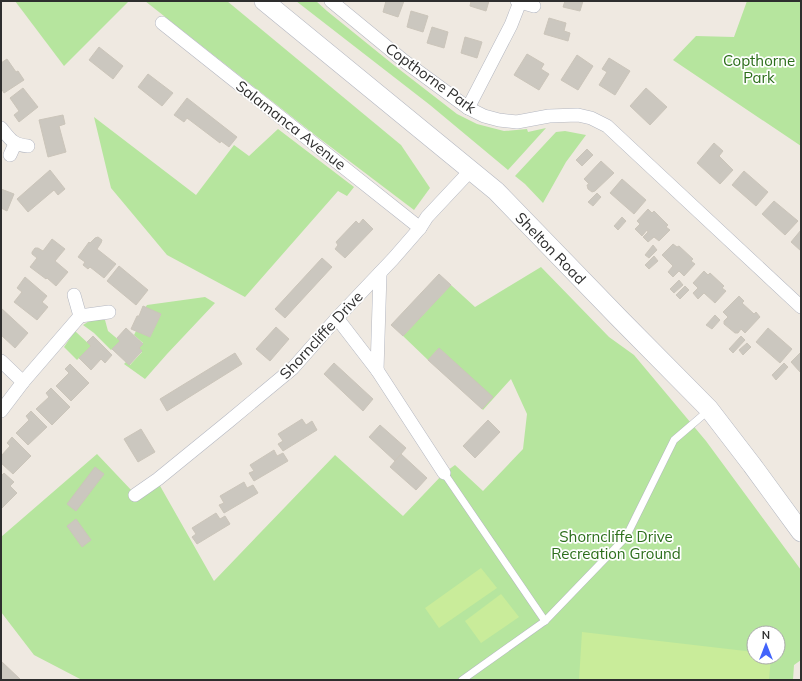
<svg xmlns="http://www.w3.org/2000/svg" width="802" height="681" font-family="Mulish,sans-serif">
<rect width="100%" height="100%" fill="#efe9e1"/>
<g fill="#b6e59e" fill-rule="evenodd">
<polygon points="15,1 129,1 64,66"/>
<polygon points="145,1 227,1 401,145 430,188 414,210 315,135"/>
<polygon points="296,1 316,1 327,11 395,66 457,114 477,124 504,131 527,129 528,132 546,128 508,170 430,105"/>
<polygon points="747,1 801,1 801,146 673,60 696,36 734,37"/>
<polygon points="94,117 196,195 234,145 249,156 278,129 354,187 347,196 338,191 245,297 167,255 111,188"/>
<polygon points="565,131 586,135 566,162 543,203 525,184 515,176 556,132"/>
<path d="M 541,267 L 609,337 L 634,355 L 706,441 L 801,570 L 801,660 L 794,665 L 793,680 L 82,680 L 34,655 L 1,612 L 1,537 L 97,454 L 133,492 L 155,477 L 214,581 L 335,455 L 403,516 L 444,473 L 455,465 L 483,491 L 523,449 L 527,414 L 511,379 L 483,410 L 482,409 L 492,397 L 439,348 L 428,360 L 403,336 L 451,285 L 475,307 ZM 754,633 L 778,633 L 778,657 L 754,657 Z"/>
<polygon points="205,297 215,303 167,354 145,379 124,364 126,362 130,365 142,352 139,348 143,343 134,335 136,331 150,337 161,314 145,308 147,305"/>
<polygon points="91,320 105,320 108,331 120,341 111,350 94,333 83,325"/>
<polygon points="75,331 91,346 77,360 64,347"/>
</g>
<g fill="#c9ec9a">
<polygon points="481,568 497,588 439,628 425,608"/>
<polygon points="501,594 519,617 481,643 465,621"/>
<polygon points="582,632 754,652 754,657 771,657 769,680 579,680"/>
</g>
<g fill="#cbc7bf" stroke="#cbc5ba">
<polygon points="386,1 404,1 398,17 383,12"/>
<polygon points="471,1 489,1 486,11 470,6"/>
<polygon points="565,1 583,1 580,11 563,7"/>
<polygon points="411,11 428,16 423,32 407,27"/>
<polygon points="549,18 566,23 564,31 570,33 568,41 544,34"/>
<polygon points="432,27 448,32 444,48 427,43"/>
<polygon points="465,37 482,42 477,58 461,53"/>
<polygon points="99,47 123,66 113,79 89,60"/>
<polygon points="527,54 544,64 541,69 549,74 539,90 514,75"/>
<polygon points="577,55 593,66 578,90 561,80"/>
<polygon points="609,58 630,71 615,95 599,85 607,72 602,69"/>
<polygon points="7,59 16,72 18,71 24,80 4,93 1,88 1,63"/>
<polygon points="148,74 173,93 162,106 138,87"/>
<polygon points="23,88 38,107 19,122 14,115 19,111 10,98"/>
<polygon points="646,88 667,107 650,125 630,106"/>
<polygon points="187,98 237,137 229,147 221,141 220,143 187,118 184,122 174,115"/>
<polygon points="63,115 65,124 59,126 66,152 48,157 39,120"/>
<polygon points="714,143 723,151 719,156 733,170 720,184 697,163"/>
<polygon points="587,149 593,155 582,166 576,160"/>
<polygon points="601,161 614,173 595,191 592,192 588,189 587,185 589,184 584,179"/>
<polygon points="50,170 65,189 58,195 54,190 28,212 17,199"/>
<polygon points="744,171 768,192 756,206 732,185"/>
<polygon points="622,179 646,200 634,214 610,193"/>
<polygon points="1,189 14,194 7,211 1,208"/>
<polygon points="597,193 601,197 593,206 588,202"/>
<polygon points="774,201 798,221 785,235 762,214"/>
<polygon points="648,209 652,213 654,211 668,225 666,227 670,230 659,241 654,237 648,242 643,237 648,232 647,230 642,236 635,229 640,224 637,221"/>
<polygon points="622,217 626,221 618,230 614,226"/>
<polygon points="363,219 373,229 345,258 335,249 338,245 336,242 356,221 359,224"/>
<polygon points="801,230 801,251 791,242"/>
<polygon points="98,237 102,240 101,243 97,249 116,264 104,278 90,267 88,269 83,265 85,262 78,257 89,242 90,243 95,238"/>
<polygon points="52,239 65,249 55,261 68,272 56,286 47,278 46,279 30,267 37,258 32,254 32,252 35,248 38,248 43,251"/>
<polygon points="673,244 677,247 679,246 693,259 691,261 695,264 684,276 679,271 673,277 668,272 673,266 662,255"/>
<polygon points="653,245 657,250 649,258 645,255"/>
<polygon points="654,256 658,261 649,269 645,265"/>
<polygon points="322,258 332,267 285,318 275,309"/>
<polygon points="119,266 148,290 136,305 107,281"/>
<polygon points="704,271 708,275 710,273 724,286 722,288 726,291 715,303 704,293 698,299 693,293 698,288 693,283"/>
<polygon points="439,274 451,285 403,336 391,325"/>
<polygon points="25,277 47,296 42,302 48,307 37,320 14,302 22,292 17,288"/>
<polygon points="679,280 683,285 674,293 670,289"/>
<polygon points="685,286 689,290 680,299 676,295"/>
<polygon points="739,296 744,301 742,303 754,314 756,312 760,317 745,333 741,329 738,333 735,333 724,324 724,321 728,317 723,312"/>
<polygon points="143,306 161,314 150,337 131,329 137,316 139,316"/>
<polygon points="1,308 28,333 15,348 1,335"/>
<polygon points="715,315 720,320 712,329 706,325"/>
<polygon points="276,327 289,339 270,361 256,349"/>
<polygon points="126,328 143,344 139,348 142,351 129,365 112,349 120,341 117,338"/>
<polygon points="768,328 792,349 780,363 756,342"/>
<polygon points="93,336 112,355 105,363 101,359 91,370 79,358 91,346 87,342"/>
<polygon points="741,336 745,340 733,353 729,349"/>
<polygon points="747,343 751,347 743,355 739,350"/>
<polygon points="439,348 493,397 482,409 428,360"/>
<polygon points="801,352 801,373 791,362"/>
<polygon points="235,353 242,364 167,411 160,399"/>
<polygon points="334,363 373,399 363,411 324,374"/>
<polygon points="784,363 788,367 776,380 772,375"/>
<polygon points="70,364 89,383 71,401 56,386 69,373 65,369"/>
<polygon points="51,388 70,407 52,425 36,409 49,397 46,393"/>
<polygon points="31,411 47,427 28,445 16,433 29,420 26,416"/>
<polygon points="302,419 306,425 312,421 317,430 283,451 278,444 283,441 278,434"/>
<polygon points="488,420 500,432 475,458 463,446"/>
<polygon points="380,425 406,448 395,461 369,437"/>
<polygon points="141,429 155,452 138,462 124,439"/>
<polygon points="12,437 31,456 13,474 1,463 1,456 10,446 7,443"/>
<polygon points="274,450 277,456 283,453 288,461 254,481 249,473 254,471 250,465"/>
<polygon points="401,454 427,478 416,490 390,467"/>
<polygon points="95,467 104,474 76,511 67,504"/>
<polygon points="4,473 14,482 10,486 17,493 1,509 1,476"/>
<polygon points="244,482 247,488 253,485 258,493 224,513 219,505 224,503 220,496"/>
<polygon points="216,513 220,519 225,516 230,524 197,544 192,537 196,534 192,528"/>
<polygon points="76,519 91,540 82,547 67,526"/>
<polygon points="1,661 21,680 1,680"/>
</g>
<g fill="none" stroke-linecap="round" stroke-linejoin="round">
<g stroke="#b4b7c1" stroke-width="8">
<g id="lane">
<polyline points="444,473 545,621"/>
<polyline points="462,680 545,621 626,537 674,440 709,410"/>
</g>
</g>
<g stroke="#b4b7c1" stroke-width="14">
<g id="street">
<polyline points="331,1 404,61 468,108 484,116 499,120 517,122 549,116 578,115 591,118 607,126 801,307"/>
<polyline points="517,1 534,6"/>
<polyline points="162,23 420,228"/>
<polyline points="468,108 511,25 520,2"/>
<path d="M 1,128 C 10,139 13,145 28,146"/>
<polyline points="10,155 15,144"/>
<polyline points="80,316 109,312"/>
<polyline points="337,318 377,370 444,473"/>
<polyline points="1,361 23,382 1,411"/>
<polyline points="377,370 380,273"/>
<polyline points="23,382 80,316 74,295"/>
<polyline points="135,495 158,479 228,422 293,368 337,318 393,259 420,228 427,217 471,170"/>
</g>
</g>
<g stroke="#b4b7c1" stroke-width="20">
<g id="secondary">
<path id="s1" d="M 264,1 L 496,191 L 620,319 L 709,409 L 752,465 L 801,532"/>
</g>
</g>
<use href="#lane" stroke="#fff" stroke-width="7"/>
<use href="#street" stroke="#fff" stroke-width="13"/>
<use href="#secondary" stroke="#fff" stroke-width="19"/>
</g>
<g text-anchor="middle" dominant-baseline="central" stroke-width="3.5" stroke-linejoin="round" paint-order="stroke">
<g font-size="15" fill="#2c6e1b" stroke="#fff">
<text x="759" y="60">Copthorne<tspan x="759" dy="17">Park</tspan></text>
<text x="616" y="536">Shorncliffe Drive<tspan x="616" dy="17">Recreation Ground</tspan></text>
</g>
<g font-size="15" fill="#2e2e2e" stroke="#fff">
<text transform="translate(431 78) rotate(36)">Copthorne Park</text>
<text transform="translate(291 125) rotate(38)">Salamanca Avenue</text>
<text stroke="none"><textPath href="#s1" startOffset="379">Shelton Road</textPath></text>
<text transform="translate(321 335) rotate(-47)">Shorncliffe Drive</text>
</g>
</g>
<rect width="802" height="681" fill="none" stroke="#2e2e2e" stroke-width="4"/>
<g transform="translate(766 645)"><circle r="19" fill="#ffffff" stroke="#ababab"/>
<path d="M0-3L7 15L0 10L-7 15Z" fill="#4264fb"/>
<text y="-6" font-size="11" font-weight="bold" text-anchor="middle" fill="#2e2e2e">N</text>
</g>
</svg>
